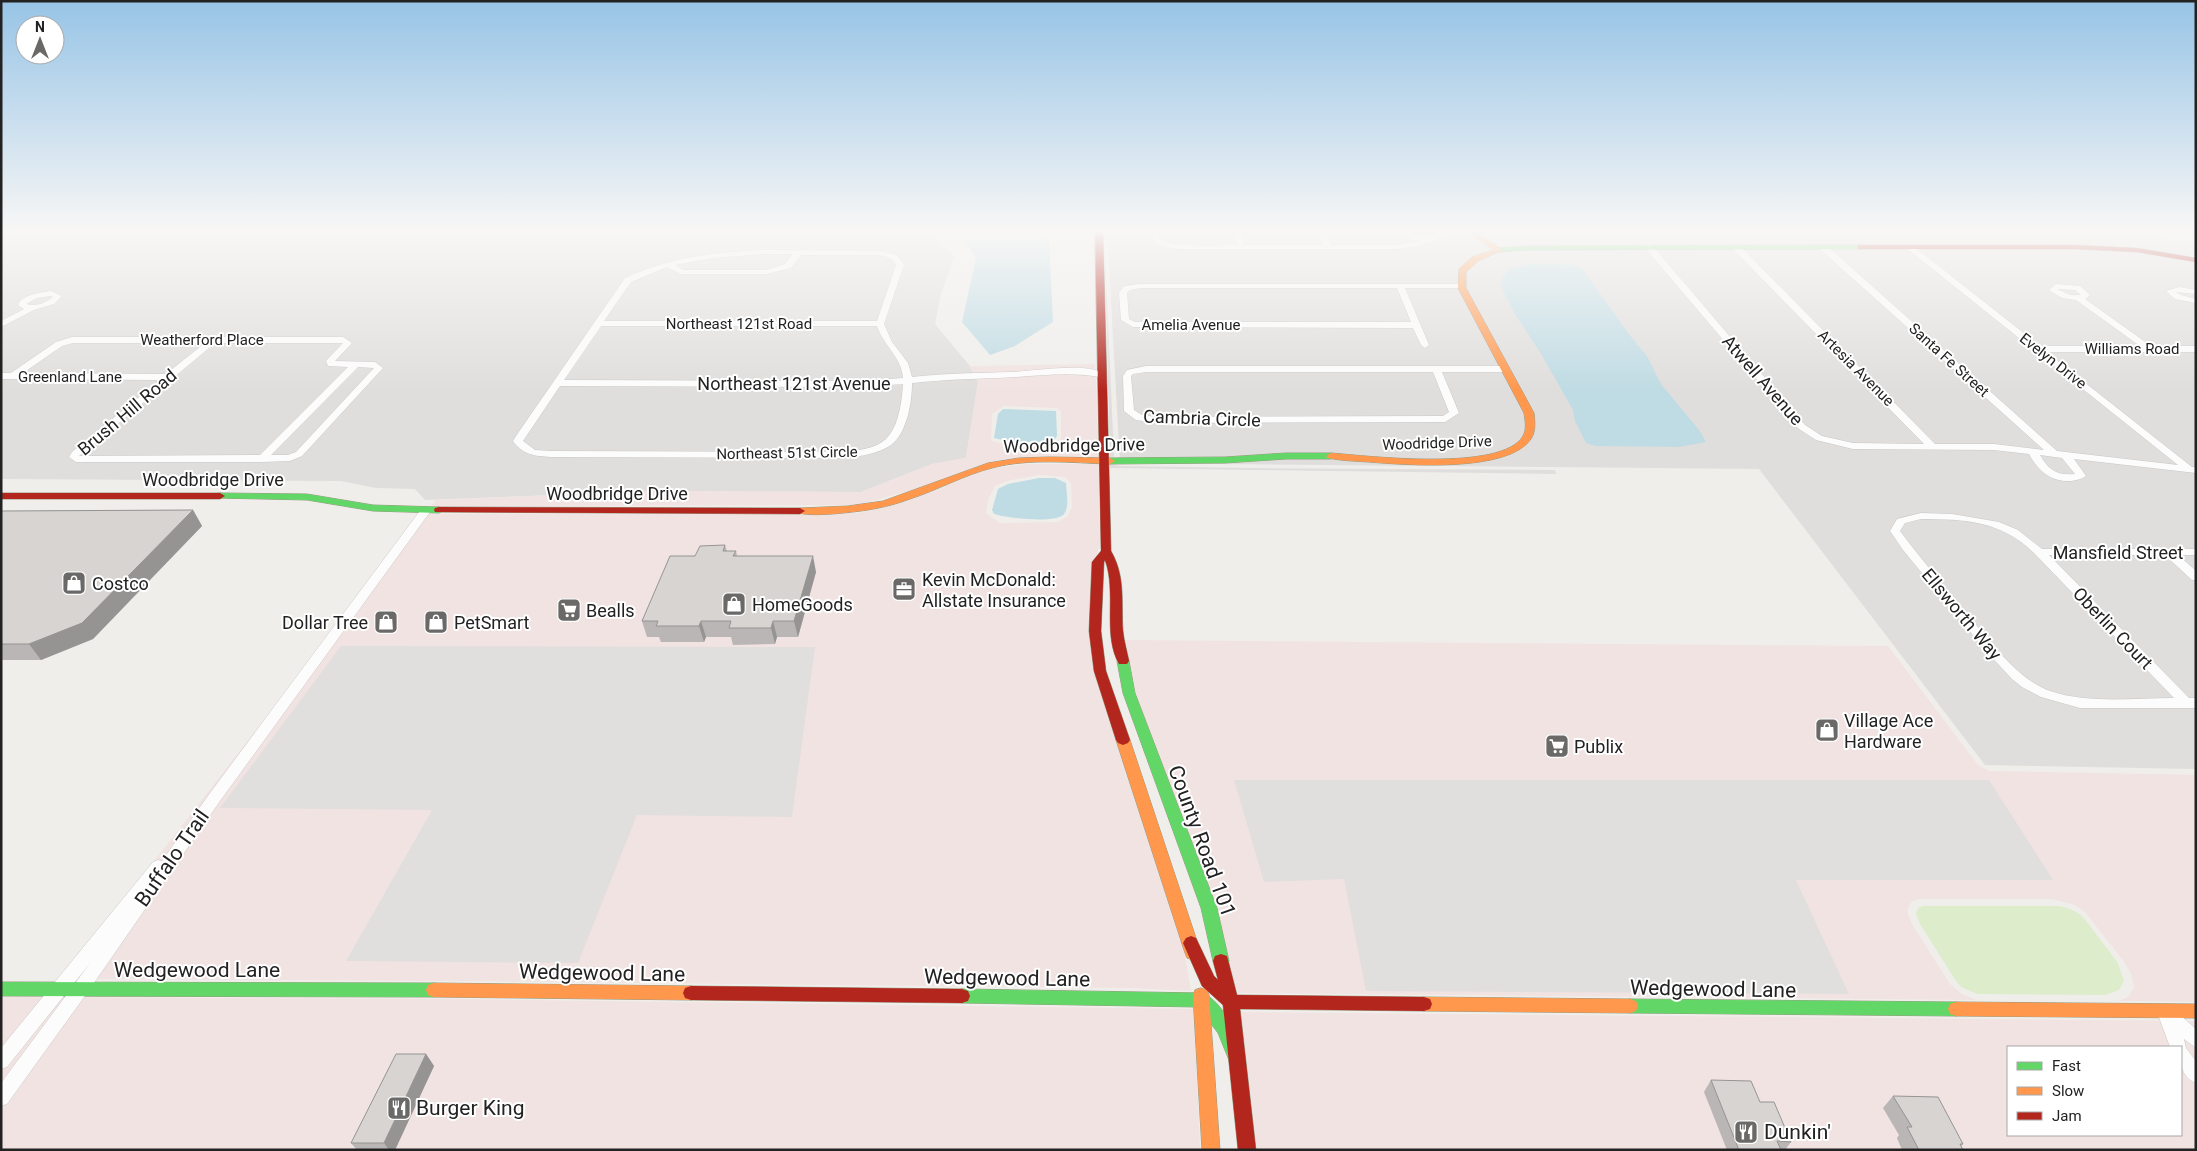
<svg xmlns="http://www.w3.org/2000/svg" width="2197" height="1151" font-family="Roboto,sans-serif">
<rect width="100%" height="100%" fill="#f0eeeb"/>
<g fill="#dfdedc">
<polygon points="1,230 929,230 954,257 941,294 935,324 970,366 978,382 966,458 932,464 861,492 660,491 425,500 415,489 376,488 341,481 1,479"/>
<polygon points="1104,230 1114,457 1110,457"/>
<polygon points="1107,230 2196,230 2196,769 1985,765 1759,469 1120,463"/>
<polygon points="1110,464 1120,466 1251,468 1555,470 1556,474 1110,468"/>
</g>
<g fill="#f1e3e1" fill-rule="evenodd">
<path d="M 1095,364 L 1099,457 L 1029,457 L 858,505 L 431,506 L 436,500 L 660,491 L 861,492 L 932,464 L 966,458 L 978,382 L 970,366 ZM 1004,406 L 1057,408 L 1061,411 L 1061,437 L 1058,444 L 1048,447 L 1009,445 L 991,441 L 992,414 Z"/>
<path d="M 1028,464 L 1099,464 L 1100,548 L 1098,549 L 1088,631 L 1183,945 L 1191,991 L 1132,988 L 455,981 L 62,979 L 425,514 L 858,513 L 898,504 L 942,488 L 965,476 L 995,468 ZM 1038,475 L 1065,477 L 1071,483 L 1072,507 L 1067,517 L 1058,522 L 1000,523 L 986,513 L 988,500 L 995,486 L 1007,481 Z"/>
<polygon points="1125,640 1888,646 1978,765 1989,771 2196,775 2196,1002 2119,1001 2129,996 2134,987 2131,974 2125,963 2085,912 2075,905 2052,899 1919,899 1911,902 1907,912 1912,924 1950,984 1962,994 1977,1000 1238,993 1136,692"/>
<polygon points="1,997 446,999 1194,1009 1200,1150 1,1150"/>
<path d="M 1241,1012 L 2196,1021 L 2196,1150 L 1257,1150 ZM 2008,1047 L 2181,1047 L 2181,1135 L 2008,1135 Z"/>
</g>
<g fill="#ddeccb">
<polygon points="2109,230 2196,230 2196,243"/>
<path d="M 1923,906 L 2058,906 C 2070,908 2080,912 2087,922 L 2118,963 L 2124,981 L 2119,990 L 2105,995 L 1977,994 L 1961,987 L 1956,981 L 1920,924 L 1916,914 L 1918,908 Z"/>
</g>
<g fill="#e0dfde">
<polygon points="341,646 815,647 792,817 637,815 578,963 346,961 432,810 220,808"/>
<polygon points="1234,780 1989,780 2053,880 1796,880 1849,994 1366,991 1344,879 1264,882"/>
</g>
<g fill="#bfdbe3">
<polygon points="1049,239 1053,322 1015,346 990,355 962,322 976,258 963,240"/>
<polygon points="1534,263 1572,265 1582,268 1628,333 1647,356 1661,384 1699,430 1706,442 1679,447 1595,446 1586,443 1575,421 1573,410 1540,352 1513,311 1501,286 1501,280 1509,269"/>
<polygon points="1003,409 1056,411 1057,436 1053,442 1011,442 994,438 998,414"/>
<path d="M 1039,478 L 1055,478 L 1066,483 C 1066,492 1070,506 1064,514 C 1056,524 1006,518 994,514 L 992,510 L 998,489 L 1008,484 Z"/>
</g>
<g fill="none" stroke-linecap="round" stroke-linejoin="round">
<g stroke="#c9c8c7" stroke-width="1">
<g id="street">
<path d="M 1149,230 L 1157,230 C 1158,235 1158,238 1162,240 C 1174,248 1221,245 1237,245 L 1233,230 L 1241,230 L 1244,245 L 1323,245 L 1318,230 L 1326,230 L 1331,245 L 1396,245 L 1419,241 L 1411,239 L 1403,230 L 1411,230 C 1425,243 1428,235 1444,231 C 1452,229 1464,229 1472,231 L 1468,233 L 1446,235 L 1423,245 L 1396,249 L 1185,249 C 1170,249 1153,247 1149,230 Z"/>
<path d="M 1646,245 L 1652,245 L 1805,425 L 1822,436 L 1853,443 L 1924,444 L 1733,249 L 1733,245 L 1739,245 L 1935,444 L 1994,444 L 2044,450 L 1820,249 L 1820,245 L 1826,245 L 2057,451 L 2178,465 L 1905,247 L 1912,245 L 2040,346 L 2140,346 L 2076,300 L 2062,298 L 2049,290 L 2056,284 L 2080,286 L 2090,295 L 2085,299 L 2151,346 L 2196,346 L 2196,352 L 2046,352 L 2192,467 L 2196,467 L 2196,473 L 2074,459 L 2086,476 C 2082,479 2077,480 2071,481 C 2051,482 2038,471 2029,454 L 1994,450 L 1853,449 L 1816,440 L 1799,429 L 1646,249 ZM 2057,289 L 2075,290 L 2081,295 L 2070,295 ZM 2040,455 L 2062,458 L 2075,474 C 2058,476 2048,470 2040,455 Z"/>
<path d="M 765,250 L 880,251 L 897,255 L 904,265 L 884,324 L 892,342 L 908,363 L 912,377 C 946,373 979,373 1013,372 C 1033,371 1090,362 1104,374 L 1100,377 C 1072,372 1044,375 1016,377 C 981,379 947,379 912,383 C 912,402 907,433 891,445 C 878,454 860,456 845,458 L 551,457 C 535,456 523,455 513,441 L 516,436 L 625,278 C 669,257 717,252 765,250 ZM 765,254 L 793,254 L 785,264 L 767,270 L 683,270 L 675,265 L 713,258 ZM 801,255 L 880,255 L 892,259 L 896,265 L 877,321 L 604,321 L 631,282 L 667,267 L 681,274 L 767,274 L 791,268 ZM 601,326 L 877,326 C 884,346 902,358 903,378 L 862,381 L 564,380 ZM 903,384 C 902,400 899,427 886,439 C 876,449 858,450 845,452 L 551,451 L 535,450 L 523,441 L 560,386 L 862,387 Z"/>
<path d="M 1140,284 L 1462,284 L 1466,286 L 1462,288 L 1405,288 L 1429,345 L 1425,348 L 1421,345 L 1413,328 L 1133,327 L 1121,320 L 1119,293 L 1124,286 ZM 1140,288 L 1397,288 L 1411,322 L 1135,322 L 1129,319 L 1127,293 L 1130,290 Z"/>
<polygon points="2179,287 2196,290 2196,294 2176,292 2181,295 2196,299 2196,303 2175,299 2166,291"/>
<path d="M 51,291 L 62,296 L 54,304 L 34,310 L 1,327 L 1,321 L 24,309 L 18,305 C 23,294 40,293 51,291 ZM 50,296 L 53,297 C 45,303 36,307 26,304 L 37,298 Z"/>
<path d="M 72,337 L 343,337 L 352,343 L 335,361 L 375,362 L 383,368 L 302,456 L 290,461 L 262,462 L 76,462 L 69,457 L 72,452 L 160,380 L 1,379 L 1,373 L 11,373 L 56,342 ZM 73,343 L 205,343 L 166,374 L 23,373 L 62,346 ZM 215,343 L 343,343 L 326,361 L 328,366 L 348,367 L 260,455 L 79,456 ZM 358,367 L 374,368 L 296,452 L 288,455 L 271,455 Z"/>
<path d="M 1146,366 L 1505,366 L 1509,369 L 1505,372 L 1442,372 L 1459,413 L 1445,422 L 1156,423 L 1136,420 L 1124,411 L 1123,376 L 1127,370 ZM 1146,372 L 1433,372 L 1449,412 L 1443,416 L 1156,417 L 1142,415 L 1134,410 L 1131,376 L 1133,374 Z"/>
<polygon points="426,507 430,508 431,510 430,512 220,801 87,993 7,1104 1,1106 1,1083 91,962 7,1067 1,1069 1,1048 153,862 158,860 162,861 210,793 422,508"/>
<path d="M 1921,513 L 1952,514 L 1999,522 L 2018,530 L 2042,549 L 2196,549 L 2196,555 L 2178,555 L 2196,571 L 2196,580 L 2192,580 L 2165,555 L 2049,555 L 2189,698 L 2196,698 L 2196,708 L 2080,708 L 2041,697 L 2022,687 L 2012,679 L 1987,652 L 1903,550 L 1890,531 L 1897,519 ZM 1921,519 C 1966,519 2002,521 2035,554 L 2174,698 C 2134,698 2088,704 2050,691 C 2014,678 1984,633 1960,605 C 1940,580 1919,557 1900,531 L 1905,523 Z"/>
<path d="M 2165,1005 L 2171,1007 L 2196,1029 L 2196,1048 L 2184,1039 L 2186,1048 L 2196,1061 L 2196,1083 C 2180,1077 2181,1062 2181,1047 L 2170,1047 L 2157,1012 L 2159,1007 Z"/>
</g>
</g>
<g stroke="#999a82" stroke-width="1">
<g id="fast">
<polygon points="1861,245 1864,245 1864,249 1527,250 1499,252 1495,250 1499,248 1527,246"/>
<polygon points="1286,453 1331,453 1336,456 1331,459 1286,459 1225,463 1110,464 1105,461 1110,458 1225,457"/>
<polygon points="220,493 307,494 373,505 439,507 444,510 439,513 373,511 307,500 216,498 215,496 216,494"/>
<polygon points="1123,657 1127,658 1129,661 1135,693 1217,908 1229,961 1227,966 1221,968 1215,966 1213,961 1201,908 1123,693 1117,661 1119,658"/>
<polygon points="1,982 434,983 440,985 442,990 440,995 434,997 1,996"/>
<path d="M 962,989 L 1202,993 C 1224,1001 1238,1038 1245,1059 L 1243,1065 L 1237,1067 L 1231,1065 L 1218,1033 L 1198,1007 L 962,1003 L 956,1001 L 954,996 L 956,991 Z"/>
<polygon points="1630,999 1956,1002 1962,1004 1964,1009 1962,1014 1956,1016 1630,1013 1624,1011 1622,1006 1624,1001"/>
</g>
</g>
<g stroke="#999a82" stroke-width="1">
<g id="slow">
<path d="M 1464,230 L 1472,230 L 1503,250 L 1478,261 L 1466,272 L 1466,288 L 1534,413 C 1535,422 1536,431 1531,439 C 1508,473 1406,465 1369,462 C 1356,461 1341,461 1328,458 L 1326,456 L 1331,453 C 1368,456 1502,472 1523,436 C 1527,429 1525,420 1524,413 L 1458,288 L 1459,269 L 1472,257 L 1493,250 Z"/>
<path d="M 1050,457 L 1110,458 L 1115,461 L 1110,464 C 1071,463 1030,458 992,468 C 964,475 938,490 910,499 C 889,507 866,511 843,513 C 833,514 802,517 795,511 L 800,508 L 848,506 L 883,501 L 988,463 L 1019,458 Z"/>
<polygon points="1123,735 1128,737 1130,740 1201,953 1199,958 1193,960 1187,958 1185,953 1116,740 1118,737"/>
<polygon points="434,983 691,986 697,988 699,993 697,998 691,1000 434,997 428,995 426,990 428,985"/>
<polygon points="1201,988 1207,990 1209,995 1220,1150 1202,1150 1193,995 1195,990"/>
<polygon points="1424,997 1630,999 1636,1001 1638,1006 1636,1011 1630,1013 1424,1011 1418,1009 1416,1004 1418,999"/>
<polygon points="1956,1002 2196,1004 2196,1018 1956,1016 1950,1014 1948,1009 1950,1004"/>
</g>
</g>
<g stroke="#999a82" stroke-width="1">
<g id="jam">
<path d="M 1095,230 L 1103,230 L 1111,551 C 1126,577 1121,602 1123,631 C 1124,641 1127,651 1129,661 L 1127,664 L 1119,664 C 1102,634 1117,593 1105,560 L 1104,562 L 1101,631 L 1106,671 L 1130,740 L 1128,743 L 1123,745 L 1118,743 L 1116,740 L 1094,671 L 1089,631 L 1092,562 L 1101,551 Z"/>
<polygon points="1858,245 2074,245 2137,248 2196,258 2196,262 2137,252 2074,249 1858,249"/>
<polygon points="1,493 220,493 225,496 220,499 1,499"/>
<polygon points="439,507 800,508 805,511 800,514 435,512 434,510 435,508"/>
<polygon points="1191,936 1196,938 1214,976 1218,980 1213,961 1215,956 1221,954 1227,956 1237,995 1424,997 1430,999 1432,1004 1430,1009 1424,1011 1240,1009 1256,1150 1238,1150 1223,1005 1202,986 1183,943 1186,938"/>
<polygon points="691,986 962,989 968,991 970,996 968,1001 962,1003 691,1000 685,998 683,993 685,988"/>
</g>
</g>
<use href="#street" fill="#fdfcfc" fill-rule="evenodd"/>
<use href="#fast" fill="#63d668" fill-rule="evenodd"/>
<use href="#slow" fill="#ff974d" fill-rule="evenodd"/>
<use href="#jam" fill="#b3261e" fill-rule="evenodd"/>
</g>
<g fill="#b9b6b5">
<polygon points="193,510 202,526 93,639 41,660 1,660 1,511"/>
<polygon points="725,545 727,551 736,551 737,556 816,572 798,637 777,637 775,644 733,645 731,637 706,637 704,642 661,642 659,637 647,637 642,621 695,556"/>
<polygon points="426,1054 434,1066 395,1150 357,1150 351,1143"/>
<polygon points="1711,1080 1760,1102 1791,1142 1785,1150 1727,1150 1704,1092"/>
<polygon points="1893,1096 1963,1144 1961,1146 1963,1150 1902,1150 1897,1138 1899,1135 1883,1108"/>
</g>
<g fill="#969493">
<polygon points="193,510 202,526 93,639 41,660 29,644"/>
<polygon points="813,556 816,572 798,637 794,621"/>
<polygon points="701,621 706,637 704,642 699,626"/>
<polygon points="773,621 777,637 775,644 771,628"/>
<polygon points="426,1054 434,1066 395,1150 389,1150 384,1143"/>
</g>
<g fill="#d7d4d2" stroke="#969493">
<polygon points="193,510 82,623 29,644 1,644 1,511"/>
<polygon points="725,545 723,551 736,551 733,556 813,556 794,621 773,621 771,628 729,628 731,621 701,621 699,626 656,626 658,621 642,621 670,556 695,556 700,546"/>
<polygon points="396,1054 426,1054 384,1143 351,1143"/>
<polygon points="1711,1080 1751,1081 1760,1102 1774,1102 1791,1142 1777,1141 1781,1150 1739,1150"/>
<polygon points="1893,1096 1938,1097 1963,1144 1960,1144 1963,1150 1919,1150 1907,1127 1912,1127"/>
</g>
<linearGradient id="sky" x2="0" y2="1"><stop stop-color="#97c4e6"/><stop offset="0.59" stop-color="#f8f7f6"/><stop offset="1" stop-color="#f8f7f6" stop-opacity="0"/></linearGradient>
<rect width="2197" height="391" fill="url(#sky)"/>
<defs>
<g id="shop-square" transform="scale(1.25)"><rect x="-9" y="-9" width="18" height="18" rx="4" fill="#6a6968" stroke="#fff"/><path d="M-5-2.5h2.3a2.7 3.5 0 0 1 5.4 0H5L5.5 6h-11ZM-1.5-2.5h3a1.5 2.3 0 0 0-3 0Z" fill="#fff"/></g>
<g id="office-square" transform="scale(1.25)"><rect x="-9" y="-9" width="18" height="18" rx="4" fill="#6a6968" stroke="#fff"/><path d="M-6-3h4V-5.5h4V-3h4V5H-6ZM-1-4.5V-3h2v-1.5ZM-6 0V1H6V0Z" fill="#fff"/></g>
<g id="supermarket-square" transform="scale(1.25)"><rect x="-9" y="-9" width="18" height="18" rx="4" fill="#6a6968" stroke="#fff"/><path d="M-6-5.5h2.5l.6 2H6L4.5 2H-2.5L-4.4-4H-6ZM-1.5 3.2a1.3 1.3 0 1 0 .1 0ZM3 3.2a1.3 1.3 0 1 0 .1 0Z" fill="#fff"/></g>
<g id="restaurant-square" transform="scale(1.25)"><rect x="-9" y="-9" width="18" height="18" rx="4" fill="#6a6968" stroke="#fff"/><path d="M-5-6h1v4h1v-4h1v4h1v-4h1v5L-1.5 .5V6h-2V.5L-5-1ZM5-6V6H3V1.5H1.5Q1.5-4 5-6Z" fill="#fff"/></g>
</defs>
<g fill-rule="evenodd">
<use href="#shop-square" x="74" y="583"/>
<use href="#office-square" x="904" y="589"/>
<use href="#shop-square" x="734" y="604"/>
<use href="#supermarket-square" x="569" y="610"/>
<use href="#shop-square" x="386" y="622"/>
<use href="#shop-square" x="436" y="622"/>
<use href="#shop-square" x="1827" y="730"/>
<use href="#supermarket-square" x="1557" y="746"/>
<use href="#restaurant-square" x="399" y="1108"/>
<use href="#restaurant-square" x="1746" y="1132"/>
</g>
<g text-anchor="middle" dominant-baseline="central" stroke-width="4" stroke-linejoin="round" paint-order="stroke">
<g font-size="15" fill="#222" stroke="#fff">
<text x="739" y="324">Northeast 121st Road</text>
<text x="1191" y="325">Amelia Avenue</text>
<text x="202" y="340">Weatherford Place</text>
<text x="2132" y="349">Williams Road</text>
<text transform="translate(1949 360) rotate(42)">Santa Fe Street</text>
<text transform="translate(2053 361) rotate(38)">Evelyn Drive</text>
<text transform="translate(1856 368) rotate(45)">Artesia Avenue</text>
<text x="70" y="377">Greenland Lane</text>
<text transform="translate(1437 443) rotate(-2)">Woodridge Drive</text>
<text transform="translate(787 453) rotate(-1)">Northeast 51st Circle</text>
</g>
<g font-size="18" fill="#222" stroke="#fff">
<text transform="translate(1763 380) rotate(49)">Atwell Avenue</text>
<text x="794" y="383">Northeast 121st Avenue</text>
<text transform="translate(127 412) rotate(-40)">Brush Hill Road</text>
<text transform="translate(1202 418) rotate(2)">Cambria Circle</text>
<text transform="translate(1074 445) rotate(-1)">Woodbridge Drive</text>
<text x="213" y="479">Woodbridge Drive</text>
<text x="617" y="493">Woodbridge Drive</text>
<text x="2118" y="552">Mansfield Street</text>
<text transform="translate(1962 614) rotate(50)">Ellsworth Way</text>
<text transform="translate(2113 628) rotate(46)">Oberlin Court</text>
</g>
<g font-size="18" fill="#222" stroke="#fff" text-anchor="start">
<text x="922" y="579">Kevin McDonald:<tspan x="922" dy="21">Allstate Insurance</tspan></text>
<text x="92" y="583">Costco</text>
<text x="752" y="604">HomeGoods</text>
<text x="586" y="610">Bealls</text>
<text x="368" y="622" text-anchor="end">Dollar Tree</text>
<text x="454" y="622">PetSmart</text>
<text x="1844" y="720">Village Ace<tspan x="1844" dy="21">Hardware</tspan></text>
<text x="1574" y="746">Publix</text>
</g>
<g font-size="21" fill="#222" stroke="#fff">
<text transform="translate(1202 841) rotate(70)">County Road 101</text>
<text transform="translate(172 858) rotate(-55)">Buffalo Trail</text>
<text x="197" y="970">Wedgewood Lane</text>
<text transform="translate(602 973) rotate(1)">Wedgewood Lane</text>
<text transform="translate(1007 978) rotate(1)">Wedgewood Lane</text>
<text transform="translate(1713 989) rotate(1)">Wedgewood Lane</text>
</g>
<g font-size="21" fill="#222" stroke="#fff" text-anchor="start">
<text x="416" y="1108">Burger King</text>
<text x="1764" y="1132">Dunkin'</text>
</g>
</g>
<rect width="2197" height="1151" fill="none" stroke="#222222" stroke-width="5"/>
<rect x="2007" y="1046" width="175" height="90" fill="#ffffff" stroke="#a7a7a7"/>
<rect x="2017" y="1062" width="25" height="8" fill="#63d668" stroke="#a7a7a7"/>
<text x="2052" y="1071" font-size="15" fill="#222222">Fast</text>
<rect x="2017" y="1087" width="25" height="8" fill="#ff974d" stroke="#a7a7a7"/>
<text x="2052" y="1096" font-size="15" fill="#222222">Slow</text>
<rect x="2017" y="1112" width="25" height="8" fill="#b3261e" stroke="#a7a7a7"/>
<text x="2052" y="1121" font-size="15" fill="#222222">Jam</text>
<g transform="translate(40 40)"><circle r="24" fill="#ffffff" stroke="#a7a7a7"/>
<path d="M0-4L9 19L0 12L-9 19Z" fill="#6a6968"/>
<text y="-8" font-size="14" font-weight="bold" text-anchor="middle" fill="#222222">N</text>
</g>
</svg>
